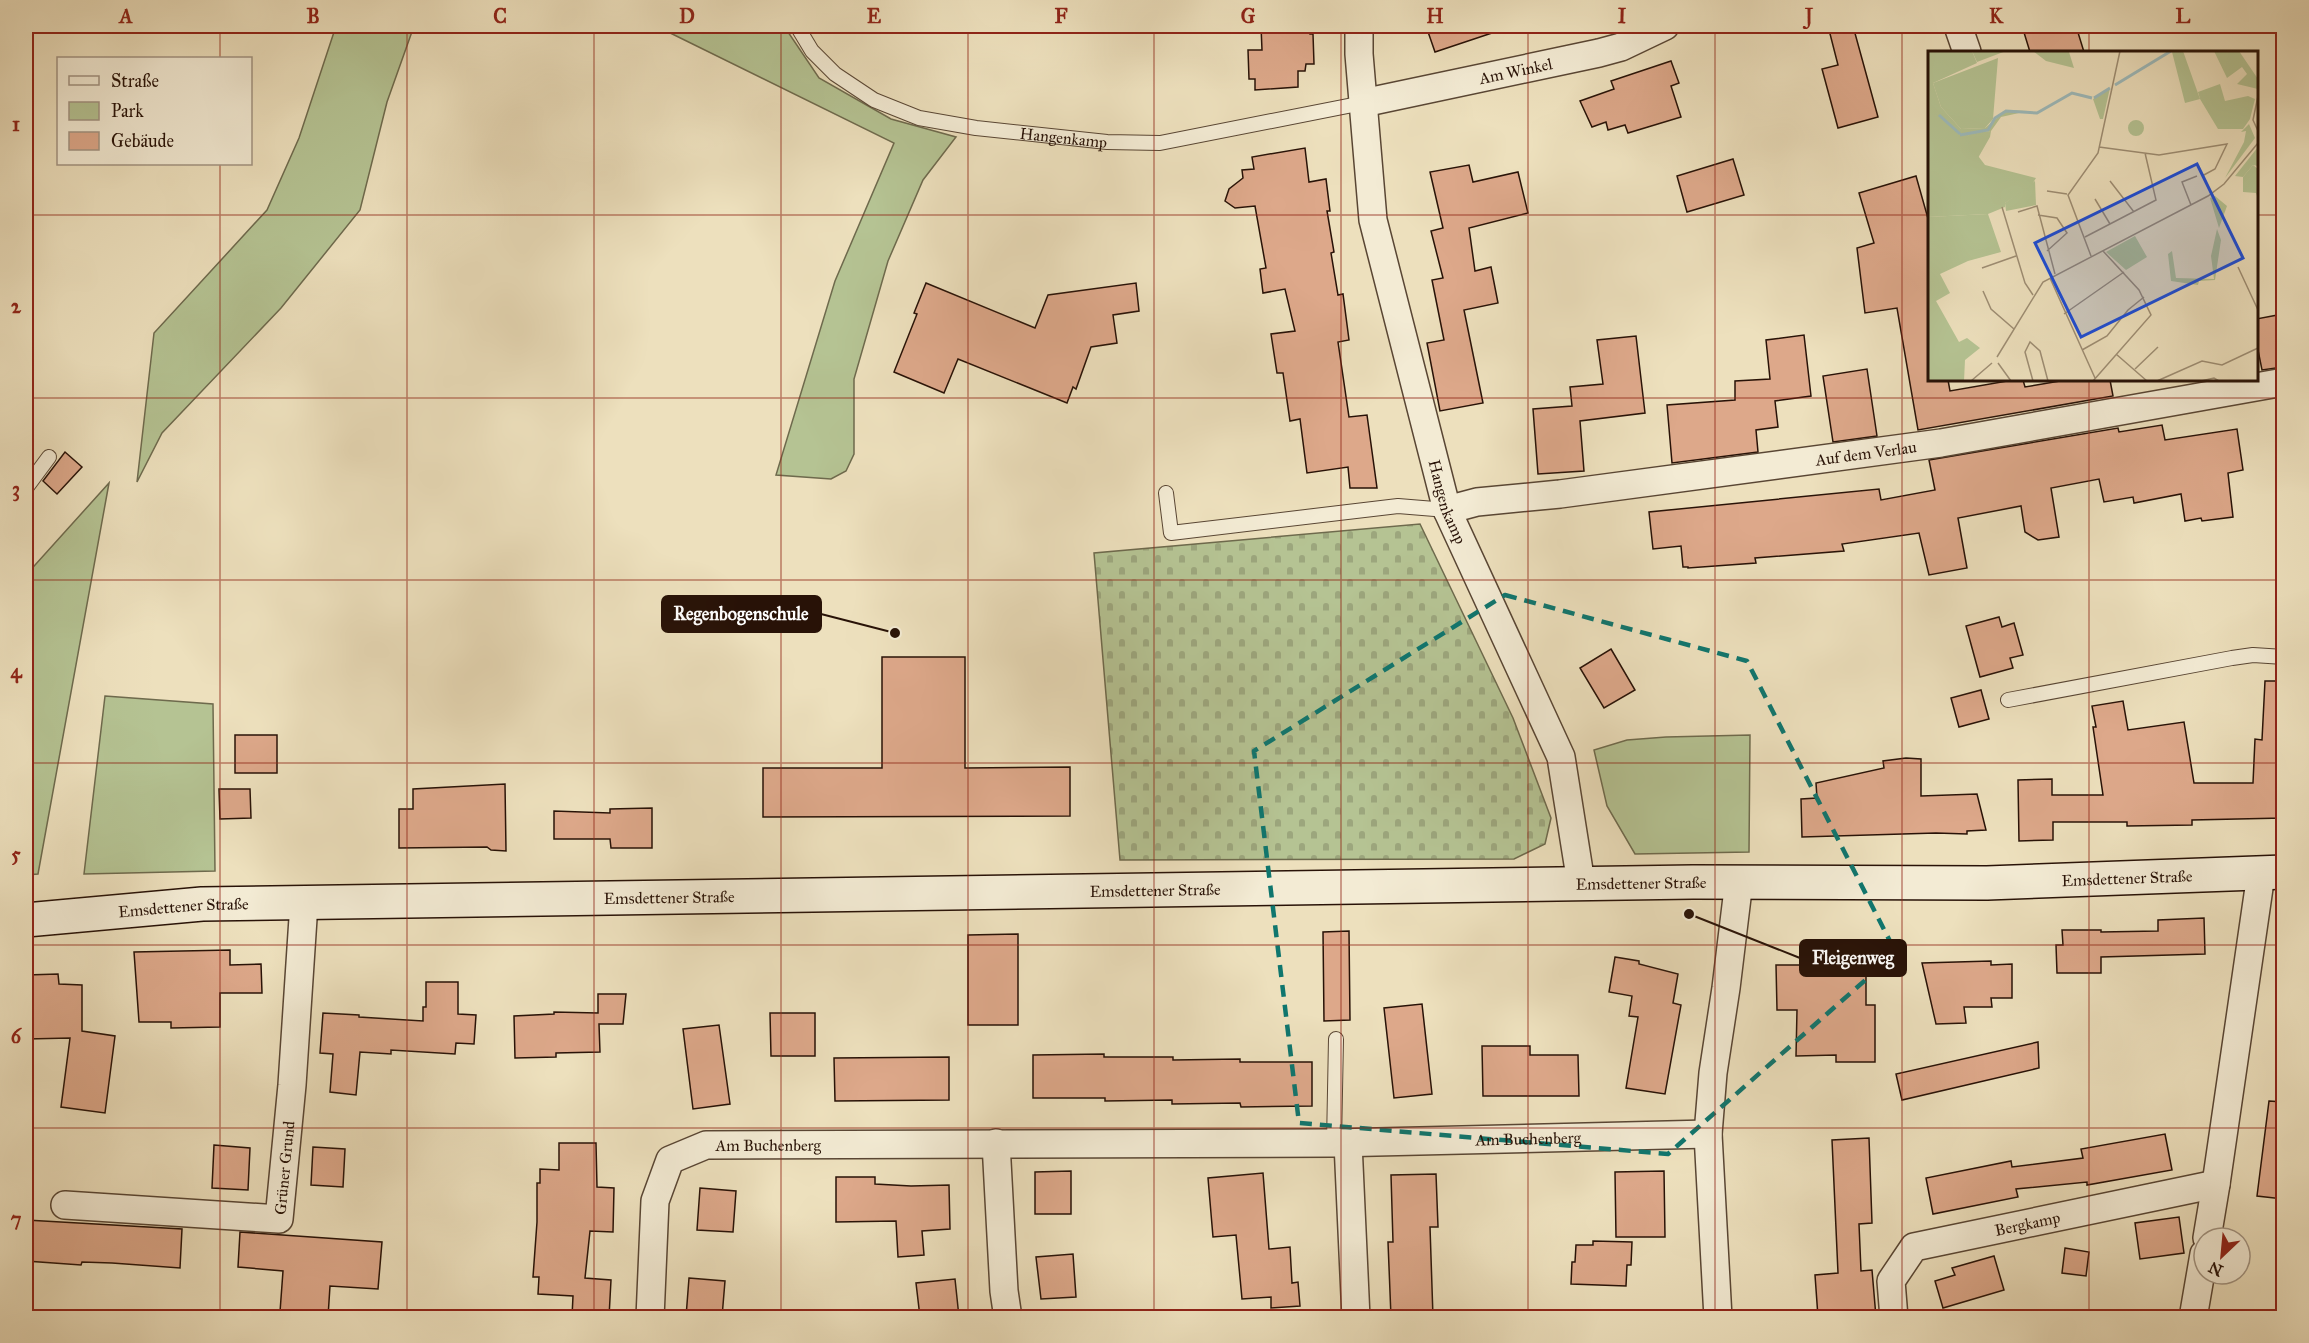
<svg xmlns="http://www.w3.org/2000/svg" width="2309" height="1343" font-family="'IM FELL Great Primer',serif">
<defs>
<pattern id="cemetery-stones" width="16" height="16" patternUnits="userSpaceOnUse" patternTransform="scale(1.5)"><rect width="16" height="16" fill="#b5c393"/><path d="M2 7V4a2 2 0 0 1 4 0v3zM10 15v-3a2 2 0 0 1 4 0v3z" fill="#9ca67d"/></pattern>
</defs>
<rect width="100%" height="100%" fill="#ede0bd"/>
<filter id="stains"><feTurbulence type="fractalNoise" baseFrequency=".00333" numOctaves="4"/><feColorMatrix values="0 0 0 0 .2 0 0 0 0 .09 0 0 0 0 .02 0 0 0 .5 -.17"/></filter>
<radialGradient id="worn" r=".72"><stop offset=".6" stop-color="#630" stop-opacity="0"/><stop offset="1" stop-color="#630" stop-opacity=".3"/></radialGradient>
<g fill="#b5c393" stroke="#6e6a4d" stroke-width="1.5">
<polygon points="336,26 414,26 387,102 360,210 281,308 162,433 137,482 154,333 267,210 299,138"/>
<polygon points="656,26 784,26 819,78 891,119 956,137 923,180 888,261 854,379 854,454 846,471 831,479 776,475 835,281 894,143"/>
<polygon points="109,483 38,874 26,875 26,575"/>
<polygon points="105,696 213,704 215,871 84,874"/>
<polygon points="1750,735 1749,852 1635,854 1607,806 1594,750 1627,740 1666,737"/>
</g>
<polygon fill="url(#cemetery-stones)" stroke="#6e6a4d" stroke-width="1.5" points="1420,524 1513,718 1551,818 1545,844 1514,859 1120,860 1094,553"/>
<g fill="#dda88a" stroke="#281207" stroke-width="1.5">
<polygon points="1261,26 1310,26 1310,34 1313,34 1314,64 1306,64 1305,71 1298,71 1298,87 1255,90 1255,79 1249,79 1248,50 1262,50"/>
<polygon points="1426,26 1500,26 1501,30 1435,52"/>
<polygon points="1828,26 1853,26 1878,117 1838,128 1822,69 1838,65"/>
<polygon points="2022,26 2076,26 2084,52 2030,52"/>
<polygon points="1671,61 1679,83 1671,86 1681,117 1628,133 1625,125 1608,130 1606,122 1592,127 1580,101 1614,89 1611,81"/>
<polygon points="1305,148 1309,182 1326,179 1330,211 1327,211 1334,252 1331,253 1338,295 1343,294 1349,340 1338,342 1349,417 1367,415 1377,488 1350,488 1348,467 1307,473 1300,419 1290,421 1283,373 1277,373 1271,334 1295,331 1285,289 1263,293 1260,269 1266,268 1255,206 1235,208 1225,201 1229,189 1243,178 1242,170 1254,169 1252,157"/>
<polygon points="1733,159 1744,195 1687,212 1677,176"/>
<polygon points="1469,165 1473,182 1518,172 1528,213 1469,228 1475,271 1491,267 1498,303 1464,310 1483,403 1440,411 1427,343 1444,340 1432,280 1443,278 1431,231 1443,228 1430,172"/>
<polygon points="1916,176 1929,222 1929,380 1948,380 1950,391 2013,380 2023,380 2025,387 2066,380 2110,380 2113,396 1918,430 1897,308 1865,313 1857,248 1874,243 1859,193"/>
<polygon points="926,283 1035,328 1048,295 1136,283 1139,311 1113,315 1117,343 1091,347 1076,389 1073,387 1067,403 958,359 944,393 894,372 917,314 914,313"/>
<polygon points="2283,314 2283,367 2262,370 2256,340 2256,319"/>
<polygon points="1804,335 1811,396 1775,401 1778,427 1756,430 1758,452 1672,463 1667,405 1735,400 1735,381 1770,379 1766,340"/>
<polygon points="1636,336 1645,413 1580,421 1584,471 1538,474 1533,409 1572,406 1570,387 1603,384 1597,340"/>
<polygon points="1867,369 1877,436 1833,442 1823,376"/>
<polygon points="2162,425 2165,440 2237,429 2243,470 2228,473 2233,517 2202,521 2201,518 2185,521 2181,494 2134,503 2133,497 2104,502 2099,479 2051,488 2059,537 2038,540 2025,532 2021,506 1958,518 1967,568 1929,575 1919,533 1842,544 1844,551 1755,558 1756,563 1688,568 1688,567 1683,567 1681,546 1653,549 1649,512 1879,489 1881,500 1935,490 1929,460 2118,428 2119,432"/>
<polygon points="65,452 82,467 57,494 43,481"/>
<polygon points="1999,617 2002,627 2014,623 2023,655 2010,658 2013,668 1980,677 1966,626"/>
<polygon points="1611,649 1635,690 1604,708 1580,668"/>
<polygon points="882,657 965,657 965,768 1070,767 1070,816 763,817 763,768 882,768"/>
<polygon points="2265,681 2283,681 2283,818 2192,820 2192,825 2127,826 2127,822 2053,822 2053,840 2019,841 2018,780 2052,779 2052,795 2103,795 2093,727 2096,727 2092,706 2123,701 2128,730 2184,722 2194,783 2253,783 2255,739 2262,740"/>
<polygon points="1981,690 1989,719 1959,727 1951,698"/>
<rect x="235" y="735" width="42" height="38"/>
<polygon points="1906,758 1921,759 1921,796 1977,794 1986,830 1967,831 1967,834 1936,833 1802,837 1801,799 1817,798 1816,783 1884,768 1883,761"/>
<polygon points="505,784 506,851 491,850 487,847 399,848 399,809 413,809 413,789"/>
<polygon points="219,789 250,789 251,818 220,819"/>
<polygon points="652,808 652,848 611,848 610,839 554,839 554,811 610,813 610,809"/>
<polygon points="2204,918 2205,954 2101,957 2101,973 2057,973 2056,945 2063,945 2062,930 2101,930 2101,932 2158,931 2158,920"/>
<polygon points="1349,931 1350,1020 1324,1021 1323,932"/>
<polygon points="1018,934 1018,1025 968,1025 968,935"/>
<polygon points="1819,947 1866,947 1866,1005 1875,1005 1875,1062 1836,1062 1836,1055 1796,1056 1797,1010 1777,1010 1776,965 1804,965"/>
<polygon points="230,950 230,965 261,964 262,993 220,993 220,1027 171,1028 171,1022 139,1022 134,952"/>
<polygon points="1615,957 1639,961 1639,964 1678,974 1673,1003 1681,1005 1665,1094 1626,1088 1638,1017 1629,1016 1632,996 1609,992"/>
<polygon points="1991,961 1991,965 2012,964 2012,998 1991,998 1992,1007 1964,1007 1966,1023 1936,1024 1922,963"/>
<polygon points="58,974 59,984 82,985 82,1031 115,1036 105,1113 61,1107 70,1038 27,1039 26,975"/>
<polygon points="426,982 458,982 458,1014 476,1015 474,1044 456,1043 455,1054 391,1050 391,1054 360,1052 356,1095 330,1092 333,1054 320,1053 323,1013 359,1015 359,1017 423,1021 423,1007 426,1007"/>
<polygon points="598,994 626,994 623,1024 599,1024 600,1052 556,1053 556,1057 515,1058 514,1016 554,1014 554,1012 598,1013"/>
<polygon points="1422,1004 1432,1094 1394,1098 1384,1008"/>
<polygon points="770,1013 815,1013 815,1056 771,1056"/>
<polygon points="719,1025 730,1104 693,1109 683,1029"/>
<polygon points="2038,1042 2039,1068 1902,1100 1896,1074"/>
<polygon points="1482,1046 1530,1046 1530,1055 1578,1055 1579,1096 1483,1096"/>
<polygon points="1104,1054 1104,1057 1173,1057 1173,1060 1240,1059 1240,1062 1312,1062 1312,1106 1241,1107 1240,1103 1172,1104 1172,1100 1105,1101 1105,1098 1033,1098 1033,1055"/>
<polygon points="949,1057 949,1100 835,1101 834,1058"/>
<polygon points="2269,1101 2283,1102 2283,1199 2257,1196"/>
<polygon points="2165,1134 2172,1170 2087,1185 2087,1182 2016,1189 2018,1197 1933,1214 1926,1178 2011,1161 2012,1167 2083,1158 2081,1149"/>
<polygon points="1869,1138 1872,1223 1859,1224 1861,1271 1872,1270 1876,1317 1818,1317 1815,1275 1838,1273 1832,1140"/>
<polygon points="559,1143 596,1143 597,1187 614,1188 613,1232 590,1231 585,1278 611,1280 609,1317 572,1317 573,1296 538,1294 539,1277 533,1277 537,1222 537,1183 540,1183 540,1169 559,1170"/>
<polygon points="214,1145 250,1148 248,1190 212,1188"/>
<polygon points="313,1147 345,1149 343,1187 311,1185"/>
<polygon points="1071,1171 1071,1214 1035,1214 1035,1172"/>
<polygon points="1664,1171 1665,1237 1616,1237 1615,1172"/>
<polygon points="1263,1173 1269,1249 1290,1247 1292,1283 1298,1282 1300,1306 1271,1308 1271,1297 1242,1299 1236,1235 1213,1237 1208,1178"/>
<polygon points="1436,1174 1438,1227 1430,1227 1433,1317 1391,1317 1388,1242 1393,1242 1391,1175"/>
<polygon points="836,1177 875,1177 875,1184 911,1186 949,1185 950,1229 922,1231 924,1255 898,1257 896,1221 836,1222"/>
<polygon points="700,1188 736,1191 733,1232 697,1230"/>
<polygon points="2179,1217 2184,1253 2140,1259 2135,1223"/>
<polygon points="26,1220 182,1229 180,1268 112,1263 82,1262 81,1265 26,1261"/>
<polygon points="240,1232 382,1242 378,1289 330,1286 328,1317 293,1316 293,1313 280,1312 283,1271 238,1267"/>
<polygon points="1593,1241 1632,1242 1631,1265 1627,1265 1626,1286 1571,1284 1572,1262 1575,1262 1576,1245 1593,1245"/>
<polygon points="2065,1248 2089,1252 2086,1276 2062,1273"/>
<polygon points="1073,1254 1076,1297 1041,1299 1036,1257"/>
<polygon points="1994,1256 2004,1290 1943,1308 1935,1281 1955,1275 1952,1268"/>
<polygon points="689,1278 725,1281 722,1317 686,1317"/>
<polygon points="955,1279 959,1317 920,1317 916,1283"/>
</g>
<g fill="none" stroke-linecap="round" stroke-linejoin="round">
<g stroke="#594634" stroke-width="16">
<g id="service">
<path id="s1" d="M 797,26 L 812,51 L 835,74 L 874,100 L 919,118 L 976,128 L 1107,142 L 1160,143 L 1363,103"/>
<polyline points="26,488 49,457"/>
<polyline points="1166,493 1171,533 1398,506 1447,510"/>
<polyline points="2008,700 2232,658 2253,655 2284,657"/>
<polyline points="1334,1143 1336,1039"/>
</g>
</g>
<g stroke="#594634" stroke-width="30">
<g id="minor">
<path id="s2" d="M 1359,26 L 1359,54 L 1373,220 L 1447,510 L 1561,757 L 1581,883"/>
<polyline points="1958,26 1967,52"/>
<path id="s3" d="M 1363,103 L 1599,53 L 1621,47 L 1665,26"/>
<path id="s4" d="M 1447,510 L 1477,502 L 1560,494 L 1941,443 L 2284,382"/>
<polyline points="996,1143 1004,1291 1008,1318"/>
<polyline points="1348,1143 1356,1318"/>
<path id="s5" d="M 65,1205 L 279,1219 L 292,1085 L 304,903"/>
<polyline points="2207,1238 2216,1184 2261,874"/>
<path id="s6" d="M 650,1318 L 655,1201 L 670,1160 L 706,1145 L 1334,1143 L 1708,1134"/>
<polyline points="1718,1318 1708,1134 1713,1073 1726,988 1739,881"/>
<path id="s7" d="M 1894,1318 L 1891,1281 L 1914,1247 L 2216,1184"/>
<polyline points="2193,1318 2204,1254"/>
</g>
</g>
<g stroke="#281207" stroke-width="36">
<g id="secondary">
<path id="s8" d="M 26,920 L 202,904 L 1693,882 L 1987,883 L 2284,872"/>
</g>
</g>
<use href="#service" stroke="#f3ebd4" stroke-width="14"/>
<use href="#minor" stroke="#f3ebd4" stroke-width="27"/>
<use href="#secondary" stroke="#f3ebd4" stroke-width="33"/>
</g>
<path fill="none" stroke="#0f766e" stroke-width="4.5" stroke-dasharray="12 8" stroke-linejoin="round" d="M 1505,595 L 1747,661 L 1896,953 L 1668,1154 L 1299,1123 L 1254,751 Z"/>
<path fill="none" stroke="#8f2418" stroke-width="1.5" stroke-opacity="0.55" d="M 220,26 L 220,58M 407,26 L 407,1318M 594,26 L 594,1318M 781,26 L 781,1318M 968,26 L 968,1318M 1154,26 L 1154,1318M 1341,26 L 1341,1318M 1528,26 L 1528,1318M 1715,26 L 1715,1318M 1902,26 L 1902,1318M 2089,26 L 2089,52M 220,164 L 220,1318M 26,215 L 1930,215M 2256,215 L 2284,215M 2089,380 L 2089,1318M 26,398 L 2284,398M 26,580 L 2284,580M 26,763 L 2284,763M 26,945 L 2284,945M 26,1128 L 2284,1128"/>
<g text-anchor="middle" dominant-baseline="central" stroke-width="4.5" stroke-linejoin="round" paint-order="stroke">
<g font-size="16" fill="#281207" stroke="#f3ebd4">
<text stroke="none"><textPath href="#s3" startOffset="156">Am Winkel</textPath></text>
<text stroke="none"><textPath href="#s1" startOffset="303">Hangenkamp</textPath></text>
<text stroke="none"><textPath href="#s4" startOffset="423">Auf dem Verlau</textPath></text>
<text stroke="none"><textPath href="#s2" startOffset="486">Hangenkamp</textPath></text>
<text stroke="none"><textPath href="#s8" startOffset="2102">Emsdettener Straße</textPath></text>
<text stroke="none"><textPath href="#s8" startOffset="1616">Emsdettener Straße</textPath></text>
<text stroke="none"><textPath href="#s8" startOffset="1130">Emsdettener Straße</textPath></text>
<text stroke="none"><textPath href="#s8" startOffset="644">Emsdettener Straße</textPath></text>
<text stroke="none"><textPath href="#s8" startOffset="158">Emsdettener Straße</textPath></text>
<text stroke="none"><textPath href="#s6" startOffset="1022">Am Buchenberg</textPath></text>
<text stroke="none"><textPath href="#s6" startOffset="262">Am Buchenberg</textPath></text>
<text stroke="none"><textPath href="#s5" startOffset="266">Grüner Grund</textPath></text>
<text stroke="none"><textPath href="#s7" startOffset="194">Bergkamp</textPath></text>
</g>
</g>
<g transform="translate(1928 51)">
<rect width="330" height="330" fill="#ede0bd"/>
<path d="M 44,0 L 78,0 L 49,11 ZM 105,0 L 141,1 L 146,17 L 118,10 ZM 286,0 L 311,0 L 330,28 L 330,38 L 309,33 L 319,23 L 314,16 L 299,27 ZM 70,7 L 65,68 L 57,77 L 33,78 L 13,56 L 5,32 ZM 292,33 L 297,50 L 320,45 L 327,48 L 322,68 L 315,78 L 290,78 L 272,48 L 270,41 ZM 182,37 L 175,68 L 172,68 L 165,48 ZM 63,80 L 62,86 L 50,107 L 37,89 L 42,82 ZM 325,114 L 330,118 L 330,148 L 328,142 L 315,141 L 315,126 ZM 107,130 L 108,154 L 78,160 L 77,152 ZM 287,145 L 299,155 L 291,177 L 282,147 ZM 60,163 L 73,201 L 40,210 L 12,223 L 22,242 L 8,250 L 31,291 L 39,287 L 52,297 L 37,309 L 36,330 L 0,330 L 0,166 ZM 289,178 L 293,189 L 287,229 L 271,230 L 270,234 L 243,230 L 240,203 L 244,200 L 248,227 L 286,228 L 283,205 Z" fill="#b5c393"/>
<path d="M 0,0 L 44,0 L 49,12 L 5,32 L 13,56 L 33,78 L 57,77 L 79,59 L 100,60 L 73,66 L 63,80 L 42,82 L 38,89 L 57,114 L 108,127 L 103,135 L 77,152 L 77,156 L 60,163 L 0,166 ZM 255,0 L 272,48 L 257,52 L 244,1 ZM200 77a8 8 0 1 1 16 0a8 8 0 1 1-16 0ZM 321,73 L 327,87 L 297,127 L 316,91 L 318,80 L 313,81 ZM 330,96 L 330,115 L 325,114 L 315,126 L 307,125 Z" fill="#b5c393"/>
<path d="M 207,185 L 219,206 L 198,219 L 178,201 Z" fill="#b5c393"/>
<path fill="none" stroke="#9dbabb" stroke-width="3" d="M 187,34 L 243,0M 166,47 L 182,37M 11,64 L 32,83M 32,84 L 60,79 L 67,67 L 78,60 L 109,62 L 144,42 L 164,47"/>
<path fill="none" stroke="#9e8e74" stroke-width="1.5" d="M 330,45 L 325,69 L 330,80M 171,96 L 231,104 L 299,93 L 287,118 L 274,125M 182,130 L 206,161M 119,140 L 139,143M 167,148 L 182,173M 263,154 L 254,131 L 269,125M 74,156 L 97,232 L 105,244M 90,161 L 109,155 L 127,223M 110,164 L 129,167 L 139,182 L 119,200M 157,186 L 228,149 L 217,102M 163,205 L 140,144 L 170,102 L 192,0M 310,216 L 330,259M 54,217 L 88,205M 122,227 L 167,327M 55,240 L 63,258 L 86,278M 136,263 L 196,221M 154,299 L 179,285 L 200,259 L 216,246M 188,303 L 219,330M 69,306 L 115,231 L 280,145 L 296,133 L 330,92M 70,312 L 83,330M 207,318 L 230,296M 43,330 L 64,312M 105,330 L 97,301 L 102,291 L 112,300 L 120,330M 165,330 L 223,264 L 211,239 L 175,200M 229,330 L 274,310 L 294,314 L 330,297M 273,330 L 286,327 L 291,330"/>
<path fill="#1d4ed8" fill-opacity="0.15" stroke="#1d4ed8" stroke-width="3" d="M 269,113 L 315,207 L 153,286 L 107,192 Z"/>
<rect width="330" height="330" fill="none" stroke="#281207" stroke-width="3"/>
</g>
<path fill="none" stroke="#281207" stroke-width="2" d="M895 633L821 614M1689 914L1800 958"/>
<g fill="#281207" stroke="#f3ebd4" stroke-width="2">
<circle cx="895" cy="633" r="6"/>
<circle cx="1689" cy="914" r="6"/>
</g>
<g fill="#281207" stroke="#281207" stroke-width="2">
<rect x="662" y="596" width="159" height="36" rx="6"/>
<rect x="1800" y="940" width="106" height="36" rx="6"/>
</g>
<g font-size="18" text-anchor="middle" font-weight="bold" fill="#fff">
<text x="741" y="620">Regenbogenschule</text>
<text x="1853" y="964">Fleigenweg</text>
</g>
<rect width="2309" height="1343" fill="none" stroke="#ede0bd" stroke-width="66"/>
<rect x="57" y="57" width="195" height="108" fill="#f3ebd4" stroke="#a29482" stroke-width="1.5"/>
<rect x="69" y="76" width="30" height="9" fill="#f3ebd4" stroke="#a29482" stroke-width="1.5"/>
<text x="111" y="87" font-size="18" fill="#281207">Straße</text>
<rect x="69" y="102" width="30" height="18" fill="#b5c393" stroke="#a29482" stroke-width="1.5"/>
<text x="111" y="117" font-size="18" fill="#281207">Park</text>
<rect x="69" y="132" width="30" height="18" fill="#dda88a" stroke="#a29482" stroke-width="1.5"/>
<text x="111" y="147" font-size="18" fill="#281207">Gebäude</text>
<g transform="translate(2222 1256) rotate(206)"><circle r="28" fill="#f3ebd4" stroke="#a29482" stroke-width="1.5"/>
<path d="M0-4.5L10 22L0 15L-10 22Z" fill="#8f2418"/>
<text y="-9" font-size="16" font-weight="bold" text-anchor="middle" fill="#281207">N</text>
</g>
<rect x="33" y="33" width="2243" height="1277" fill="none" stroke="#8f2418" stroke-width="2"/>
<g font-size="20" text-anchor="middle" font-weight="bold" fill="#8f2418">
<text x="126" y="23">A</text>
<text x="313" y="23">B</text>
<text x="500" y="23">C</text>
<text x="687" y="23">D</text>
<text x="874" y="23">E</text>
<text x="1061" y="23">F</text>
<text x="1248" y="23">G</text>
<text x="1435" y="23">H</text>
<text x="1622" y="23">I</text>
<text x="1809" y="23">J</text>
<text x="1996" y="23">K</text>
<text x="2183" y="23">L</text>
<text x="16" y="131">1</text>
<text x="16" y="313">2</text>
<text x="16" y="496">3</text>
<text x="16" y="678">4</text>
<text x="16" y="861">5</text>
<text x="16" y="1043">6</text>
<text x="16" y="1226">7</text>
</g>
<rect width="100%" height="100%" filter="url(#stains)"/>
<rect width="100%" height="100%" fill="url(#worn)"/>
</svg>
